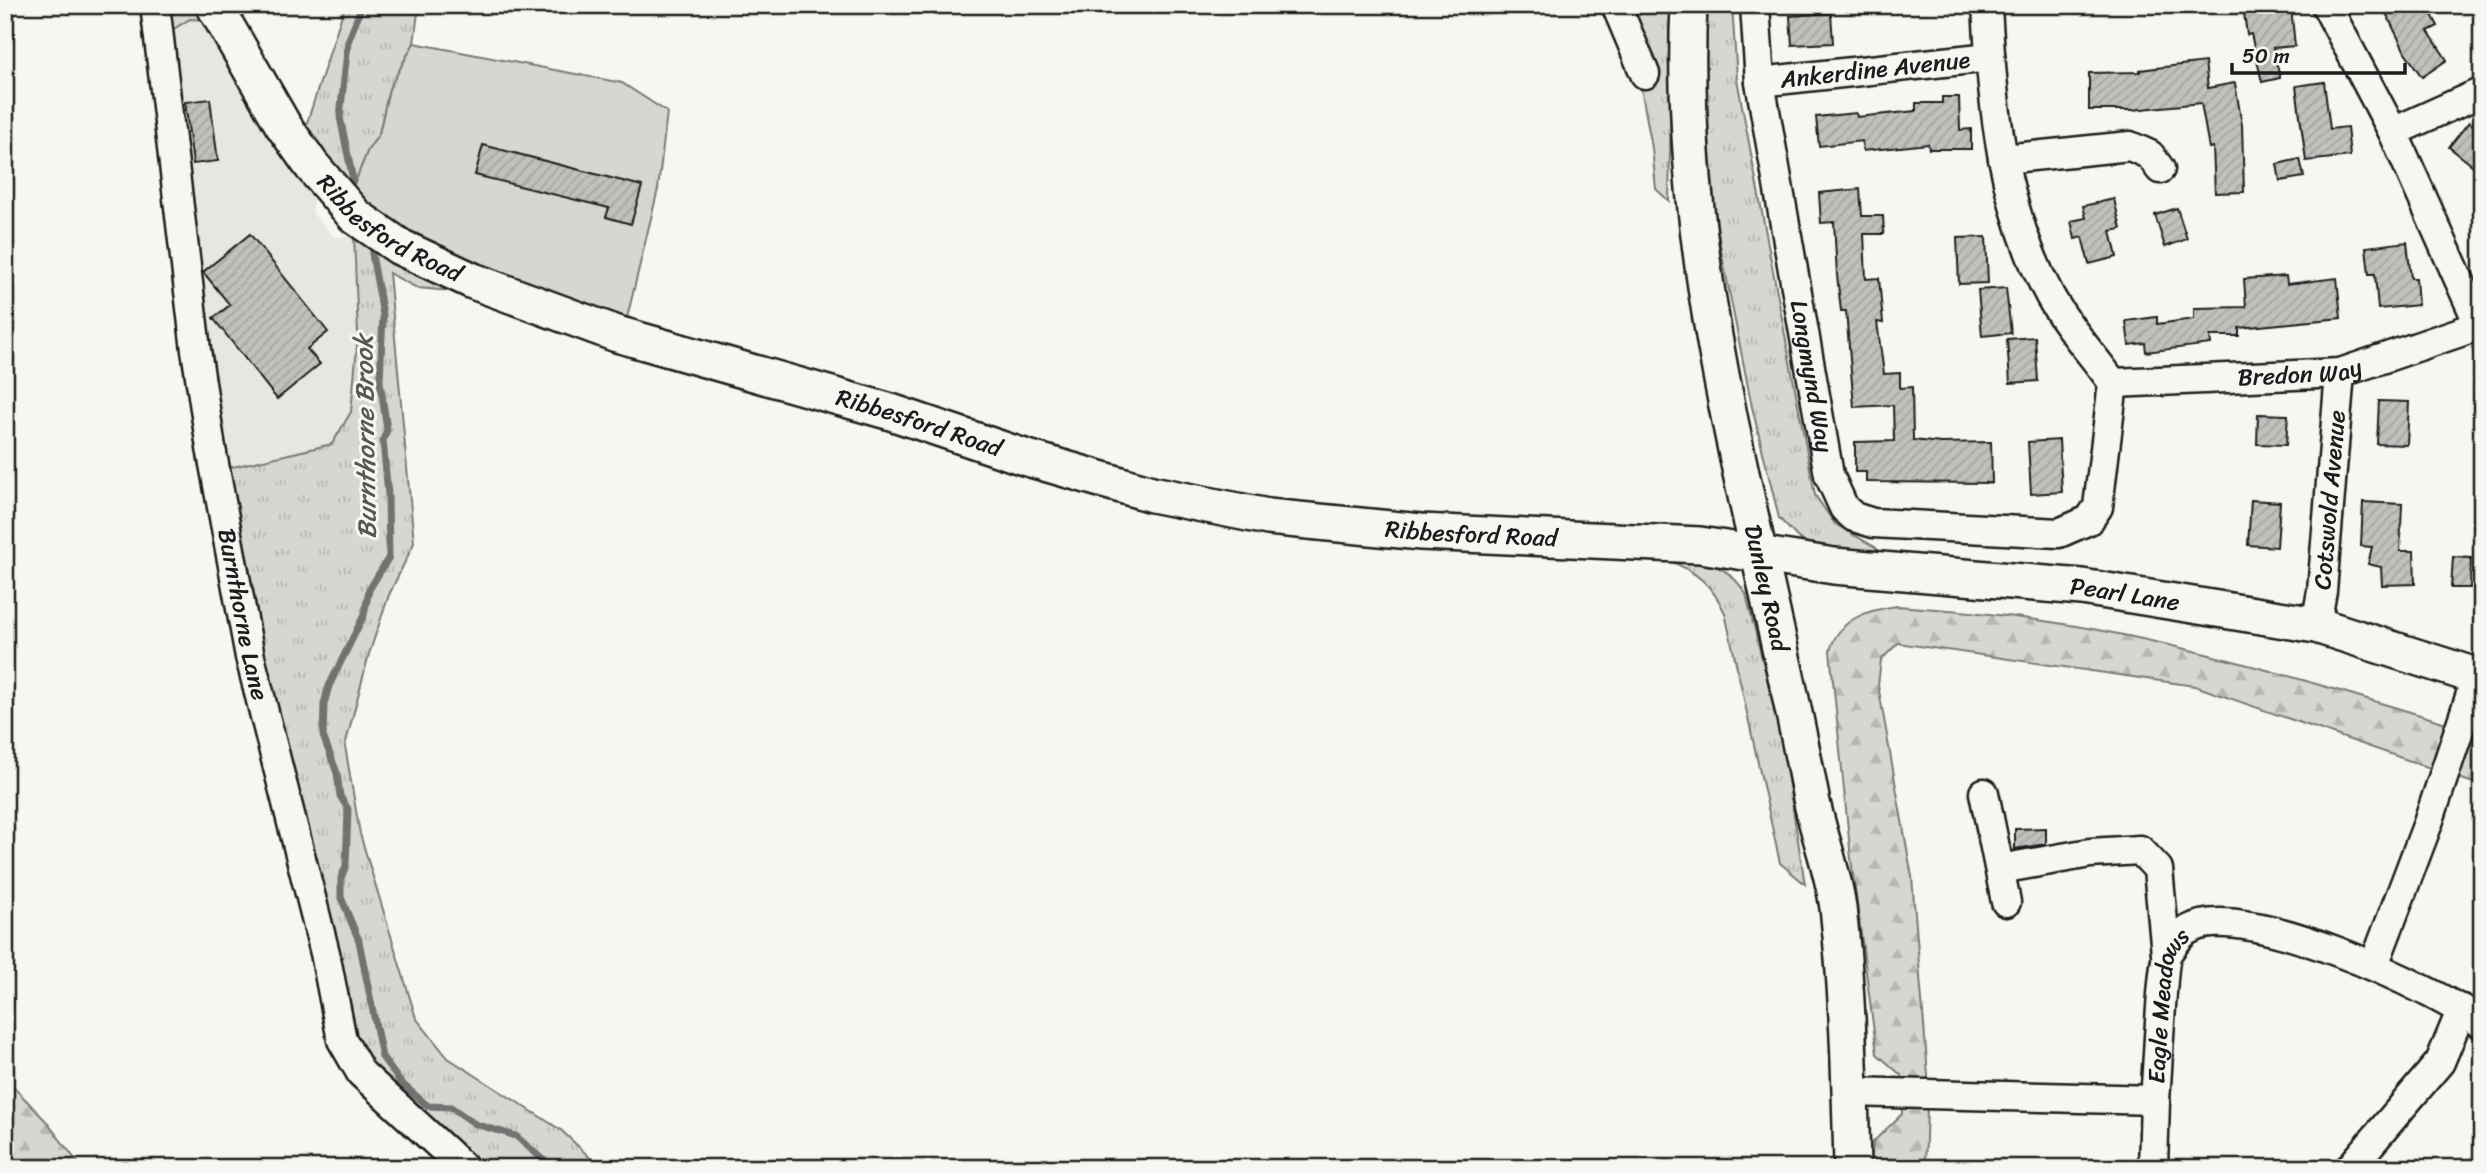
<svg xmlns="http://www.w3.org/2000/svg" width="2487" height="1173" font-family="Sriracha,sans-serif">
<defs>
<pattern id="grass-tufts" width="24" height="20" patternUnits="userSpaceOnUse" patternTransform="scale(1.75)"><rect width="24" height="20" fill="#d6d6d2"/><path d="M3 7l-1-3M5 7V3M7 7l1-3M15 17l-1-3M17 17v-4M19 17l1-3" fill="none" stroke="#b7b7b4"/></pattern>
<pattern id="forest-firs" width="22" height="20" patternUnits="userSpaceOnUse" patternTransform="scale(1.75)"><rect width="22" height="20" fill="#d6d6d2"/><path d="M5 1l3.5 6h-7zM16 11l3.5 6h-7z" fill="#b7b7b4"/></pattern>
<pattern id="building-hatch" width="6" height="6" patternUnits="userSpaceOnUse" patternTransform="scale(1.75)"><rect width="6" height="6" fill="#c0c0bd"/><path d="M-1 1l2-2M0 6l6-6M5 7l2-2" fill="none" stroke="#a4a4a2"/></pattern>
</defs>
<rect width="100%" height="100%" fill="#f6f6f2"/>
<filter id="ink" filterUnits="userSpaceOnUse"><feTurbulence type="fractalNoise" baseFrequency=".0143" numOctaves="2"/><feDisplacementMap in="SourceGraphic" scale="14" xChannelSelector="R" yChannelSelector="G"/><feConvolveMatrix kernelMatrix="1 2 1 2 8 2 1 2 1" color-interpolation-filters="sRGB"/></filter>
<g filter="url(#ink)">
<polygon fill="#e6e6e2" points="190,19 208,20 314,191 312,213 334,237 354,235 357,265 358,335 352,412 333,444 224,469 167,33"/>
<g fill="url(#grass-tufts)" stroke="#797977" stroke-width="2">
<polygon points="165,5 200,5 208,20 190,19 167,33"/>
<polygon points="345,5 419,5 414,43 389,89 379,134 368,150 352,190 305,129"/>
<polygon points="1626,5 1673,5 1669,201 1656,189 1652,148"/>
<polygon points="1703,5 1732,5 1737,79 1815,495 1835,524 1875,547 1882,555 1809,545 1797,537 1779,518 1752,407 1721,250 1707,165"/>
<polygon points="354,235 404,269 450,291 417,288 389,273 414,543 389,595 369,654 345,746 360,834 416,1018 448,1058 561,1130 601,1168 484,1168 377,1077 351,1037 256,640 224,469 332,444 351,412 358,335"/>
<path d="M 1670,561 C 1706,562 1725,561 1746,594 L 1781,735 L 1805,884 L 1780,863 L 1725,613 C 1713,586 1697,572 1670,561 Z"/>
</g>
<g fill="url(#forest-firs)" stroke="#797977" stroke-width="2">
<path d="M 1897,606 C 1972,611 2049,619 2123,635 C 2244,660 2364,698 2482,734 L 2482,786 L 2195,686 L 1898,643 L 1881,660 L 1878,685 L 1912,877 L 1928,1075 L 1925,1168 L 1871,1168 L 1873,1142 L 1902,1114 L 1901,1075 L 1877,1054 L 1851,859 L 1830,651 C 1838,619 1867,610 1897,606 Z"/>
<polygon points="5,1078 45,1120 82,1168 5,1168"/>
</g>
<path fill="#d6d6d2" stroke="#797977" stroke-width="2" d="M 414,43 L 622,83 L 667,112 L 658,189 L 627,318 C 537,286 422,258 352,190 L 368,150 L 379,134 L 389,89 Z"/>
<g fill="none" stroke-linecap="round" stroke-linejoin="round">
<g stroke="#727271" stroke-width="7">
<polyline points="353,180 340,117 348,42 362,5"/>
<polyline points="372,254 383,315 380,381 387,430 383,440 388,495 389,557 369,590 364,615 329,686 324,704 323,736 337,773 340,796 348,809 346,866 341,878 341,897 359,941 382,1057 401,1083 428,1106 451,1107 475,1124 516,1136 552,1168"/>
</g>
</g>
<g fill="url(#building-hatch)" stroke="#1c1c1c" stroke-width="2">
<polygon points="2382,5 2427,5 2438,26 2428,31 2447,60 2422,77 2405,52"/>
<polygon points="2291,7 2295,46 2273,48 2280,78 2262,82 2251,34 2247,35 2244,13"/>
<polygon points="1831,13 1833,43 1792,45 1790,16"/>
<polygon points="2205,62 2208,88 2235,83 2242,125 2244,192 2215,193 2213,147 2209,148 2201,103 2132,110 2089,110 2089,73 2140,72 2140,70"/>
<polygon points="2324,82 2330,129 2347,127 2350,156 2306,161 2296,86"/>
<polygon points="1942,97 1959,97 1960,130 1971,129 1971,149 1929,149 1928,144 1863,151 1862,141 1819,146 1816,117 1856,113 1857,117 1916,111 1916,103 1942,103"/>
<polygon points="210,99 218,161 193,164 185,102"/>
<polygon points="2469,122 2482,132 2482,173 2449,147"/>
<polygon points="483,145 642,186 631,224 606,217 609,208 475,175"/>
<polygon points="2300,159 2304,177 2280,181 2277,164"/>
<polygon points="1860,189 1862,216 1883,216 1884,234 1864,234 1866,279 1879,278 1883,323 1877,322 1884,374 1900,373 1900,388 1912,387 1913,440 1941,443 1991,442 1992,483 1866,482 1866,472 1855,472 1855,442 1894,441 1893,405 1854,407 1846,311 1841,311 1837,275 1834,222 1821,223 1819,193"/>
<polygon points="2114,199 2121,229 2111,231 2117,257 2089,264 2082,237 2075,239 2071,221 2086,218 2083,206"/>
<polygon points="2177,208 2187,239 2165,247 2155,215"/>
<polygon points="250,234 328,332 307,349 320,364 277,399 213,318 230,305 203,272"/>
<polygon points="1986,237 1988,283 1959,284 1957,238"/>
<polygon points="2407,242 2411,278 2416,278 2418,305 2378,309 2375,274 2369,274 2366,247"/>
<polygon points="2286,276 2287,284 2337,278 2341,318 2239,328 2239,336 2210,336 2211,344 2146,352 2145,343 2129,345 2126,321 2157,317 2157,324 2194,319 2194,308 2246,307 2244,279"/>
<polygon points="2006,288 2011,333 1982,336 1978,290"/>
<polygon points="2035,337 2038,381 2010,383 2007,339"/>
<polygon points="2379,401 2409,402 2407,445 2377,444"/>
<polygon points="2258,414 2288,415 2286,445 2257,444"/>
<polygon points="2059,440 2062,492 2031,494 2028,442"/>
<polygon points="2251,500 2280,502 2277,547 2248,545"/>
<polygon points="2363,502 2402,504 2400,551 2414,551 2415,584 2382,585 2381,567 2368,564 2372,547 2361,546"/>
<polygon points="2453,557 2471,558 2470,588 2451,588"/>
<polygon points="2046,828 2046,844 2015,849 2015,829"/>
</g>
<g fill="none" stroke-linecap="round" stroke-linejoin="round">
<g stroke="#1c1c1c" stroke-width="33">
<g id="minor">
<path id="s1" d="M 155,5 L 196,350 L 211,448 L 250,657 L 325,953 L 342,1040 L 361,1073 L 464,1168"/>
<polyline points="1616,5 1645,74"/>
<path id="s2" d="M 1755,5 L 1760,82 L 1829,475 L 1844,508 L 1854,517 L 1873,523 L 2059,533 L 2089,520 L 2098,507 L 2113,383 C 2093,355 2067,327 2050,296 C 2002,207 1992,105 1987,5"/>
<polyline points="2326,5 2393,132 2482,331"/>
<path id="s3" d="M 1760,82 L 1990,57"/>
<polyline points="2393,132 2482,92"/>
<polyline points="2003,159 2130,146 2150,155 2160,169"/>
<path id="s4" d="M 2113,383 L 2340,373 L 2478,326"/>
<path id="s5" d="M 2316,625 L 2322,591 L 2340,373"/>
<polyline points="1984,793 2006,902"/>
<polyline points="2000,869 2090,853 2140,850 2158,869 2166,954"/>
<polyline points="2374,965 2428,823 2477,676"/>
<path id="s6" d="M 1850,1092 L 2155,1100 C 2157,1079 2162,961 2168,952 C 2173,945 2183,932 2190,929 C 2243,899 2436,989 2482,1024"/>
<polyline points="2153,1168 2155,1100"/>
<polyline points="2350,1168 2440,1062 2462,1009"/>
</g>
</g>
<g stroke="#1c1c1c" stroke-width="40">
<g id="major">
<path id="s7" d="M 214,5 L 283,125 L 312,166 L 355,216 L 400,247 L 473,281 L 617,334 L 891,412 L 1024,457 L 1152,494 L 1268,517 L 1421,532 L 1700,545 L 1834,566 L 2082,587 L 2316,625 L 2482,678"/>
<path id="s8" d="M 1689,5 C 1676,276 1761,530 1810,793 C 1817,831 1833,869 1838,908 C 1848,993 1850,1082 1852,1168"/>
</g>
</g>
<use href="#minor" stroke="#f6f6f2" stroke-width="28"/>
<use href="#major" stroke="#f6f6f2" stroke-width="35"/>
</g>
</g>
<g text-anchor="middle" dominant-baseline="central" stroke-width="6" stroke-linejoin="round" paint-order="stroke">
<g font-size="24" fill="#1c1c1c" stroke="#f6f6f2">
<text stroke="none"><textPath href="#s3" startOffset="116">Ankerdine Avenue</textPath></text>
<text stroke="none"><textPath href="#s7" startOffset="290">Ribbesford Road</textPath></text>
<text stroke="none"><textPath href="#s4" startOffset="187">Bredon Way</textPath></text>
<text stroke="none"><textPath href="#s2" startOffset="376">Longmynd Way</textPath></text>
<text stroke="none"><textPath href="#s7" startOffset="858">Ribbesford Road</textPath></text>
<text stroke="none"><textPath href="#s5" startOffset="126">Cotswold Avenue</textPath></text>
<text stroke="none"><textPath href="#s7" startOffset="1424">Ribbesford Road</textPath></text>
<text stroke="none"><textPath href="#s8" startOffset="590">Dunley Road</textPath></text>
<text stroke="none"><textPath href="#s7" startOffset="2081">Pearl Lane</textPath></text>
<text stroke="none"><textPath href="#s1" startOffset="616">Burnthorne Lane</textPath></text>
<text stroke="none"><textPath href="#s6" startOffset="401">Eagle Meadows</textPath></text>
</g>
<g font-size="26" font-style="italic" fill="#565654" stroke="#f6f6f2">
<text transform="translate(365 437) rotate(-91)">Burnthorne Brook</text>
</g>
</g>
<rect width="2487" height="1173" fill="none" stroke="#f6f6f2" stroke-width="28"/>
<rect x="14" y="14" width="2459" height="1145" fill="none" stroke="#1c1c1c" stroke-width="2.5" filter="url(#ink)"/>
<path d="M2232 63v10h173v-10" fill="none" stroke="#1c1c1c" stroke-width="3.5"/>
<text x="2242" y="63" font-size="21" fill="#1c1c1c" stroke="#f6f6f2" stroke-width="5" paint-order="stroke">50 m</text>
</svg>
